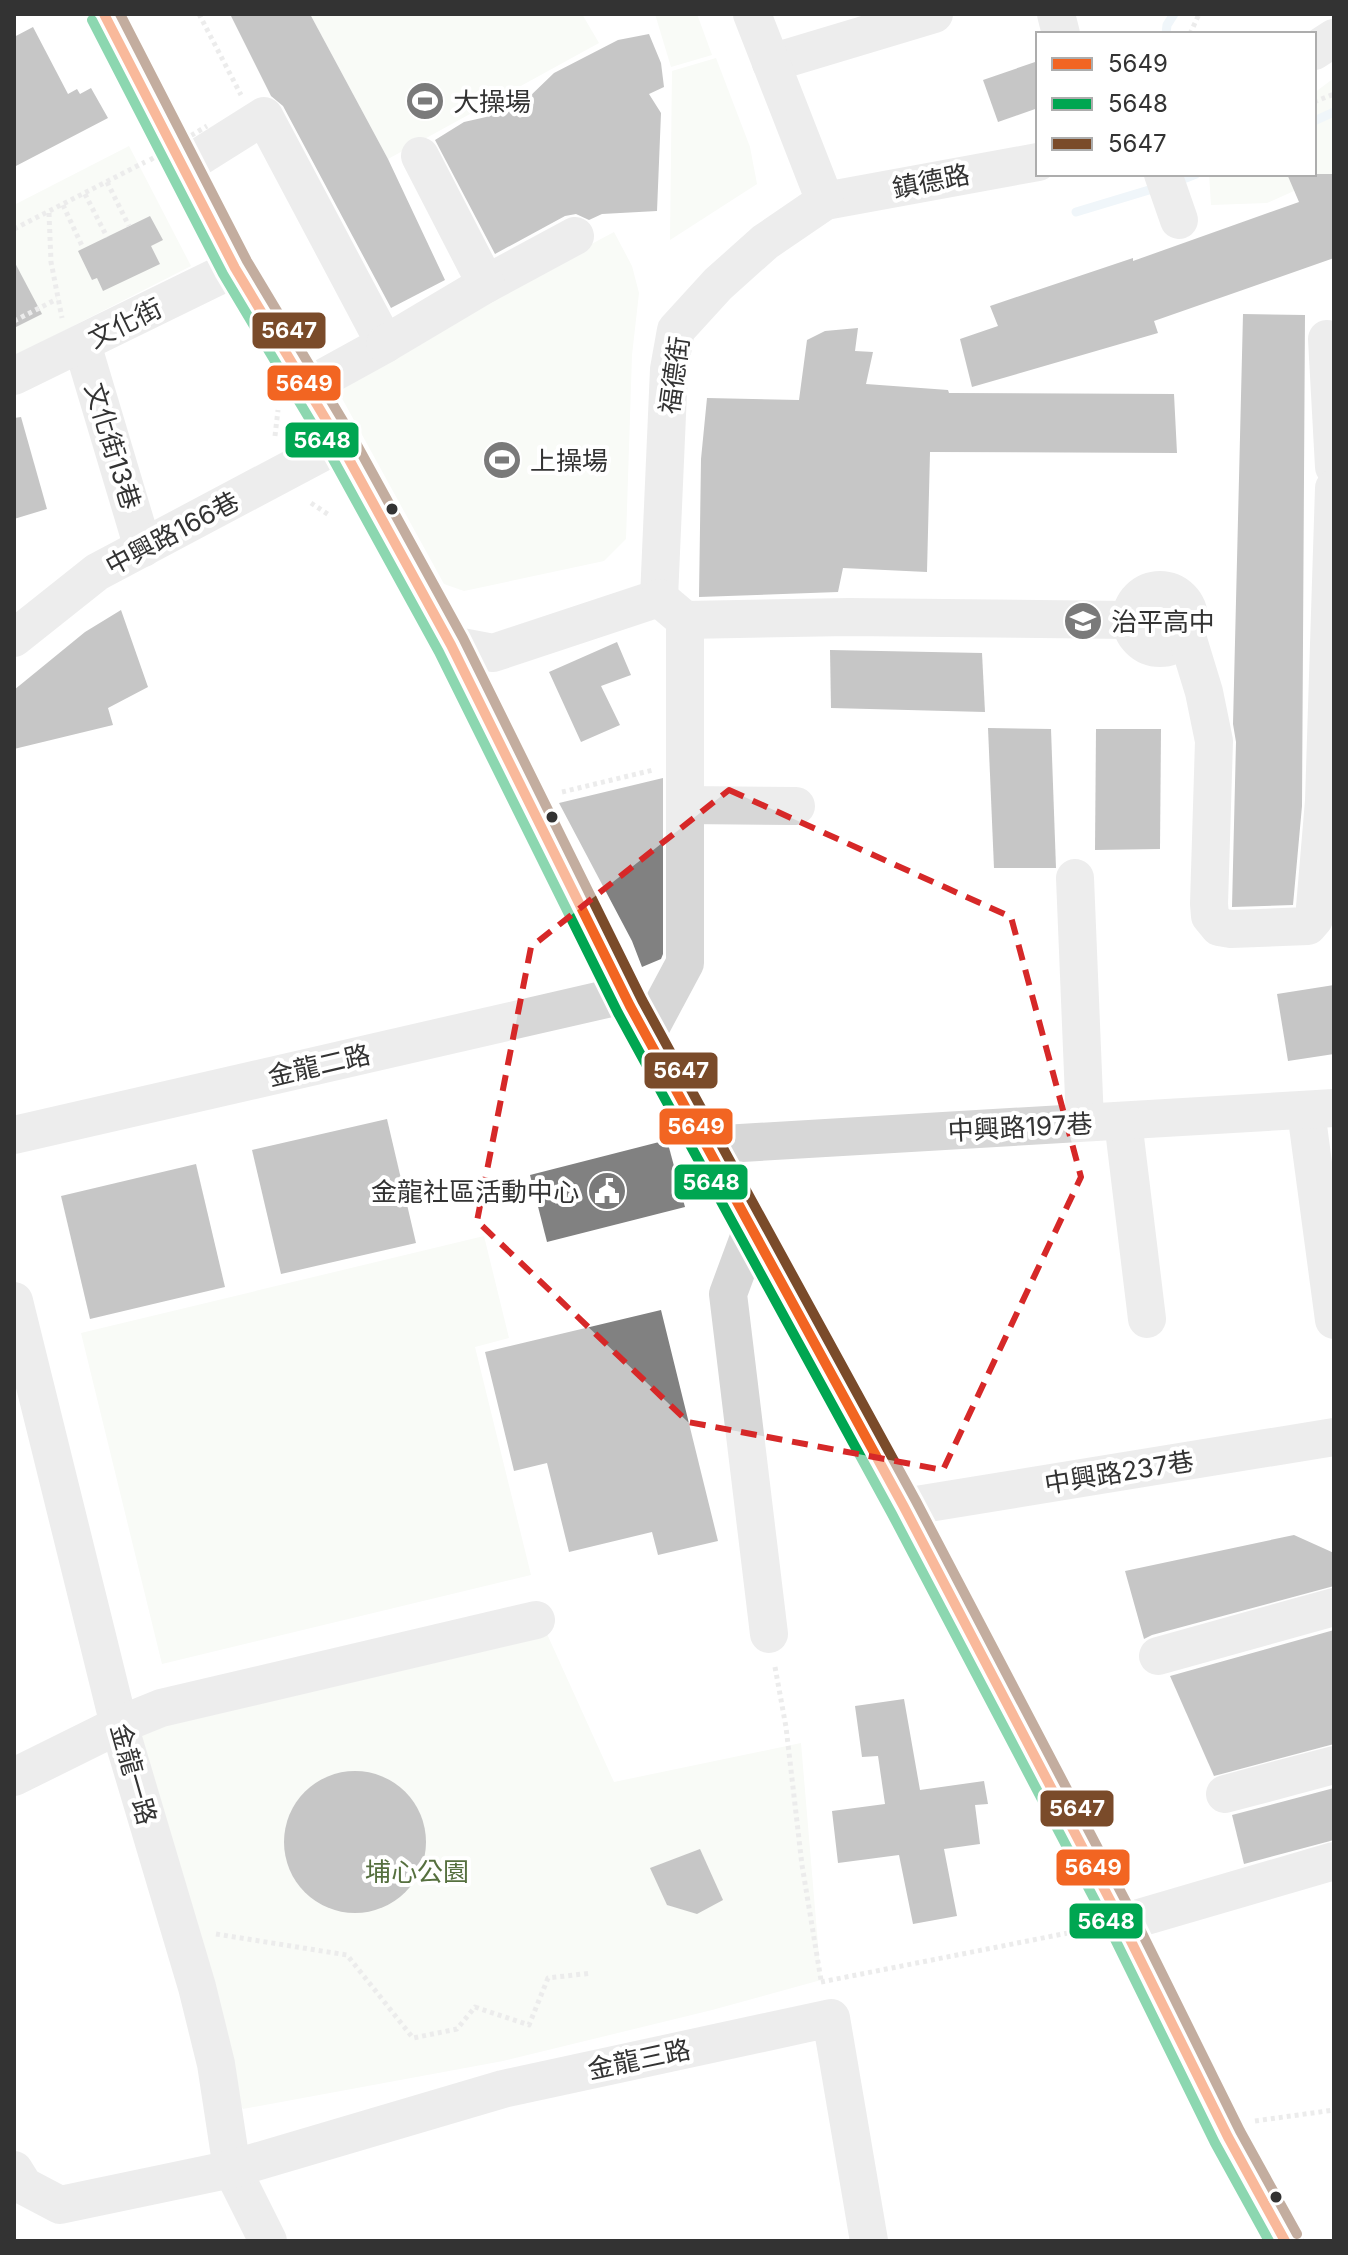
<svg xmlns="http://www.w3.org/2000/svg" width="1348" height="2255" font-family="Inter,'Noto Sans TC',sans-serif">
<rect width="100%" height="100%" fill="#fff"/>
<g fill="#f1f5ed">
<polygon points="310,14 582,14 599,43 388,159"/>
<polygon points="655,14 697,14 712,55 671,67"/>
<polygon points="716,58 750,147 757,184 670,240 672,71"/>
<polygon points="1334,78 1334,173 1267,203 1211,205 1209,174 1314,174 1314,93"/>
<polygon points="129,146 191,266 14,356 14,205"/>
<polygon points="614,232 632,266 639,293 632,355 626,539 604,561 464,591 444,584 333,382"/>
<circle cx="1160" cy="618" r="18"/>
<polygon points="484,1236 509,1338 475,1347 531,1575 162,1664 81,1333"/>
<polygon points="547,1634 614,1782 801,1743 821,1980 712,2010 503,2061 243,2109 216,2064 133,1724"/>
</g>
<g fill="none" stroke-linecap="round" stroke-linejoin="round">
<g stroke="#ddebf3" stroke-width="9">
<polyline points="1166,34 1167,25 1174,14"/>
<polyline points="1314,121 1334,112"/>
<polyline points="1173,183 1196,174"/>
<polyline points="1076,212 1159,187"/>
</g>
</g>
<g fill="#818181">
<polygon points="230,14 310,14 388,159 445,280 391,308 283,106 271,96"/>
<polygon points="33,27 68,94 77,89 80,94 91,88 108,118 14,167 14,37"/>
<polygon points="649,34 661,63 664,87 649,94 661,113 657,211 602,214 589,220 576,214 565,216 495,254 435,140 464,122 486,117 527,99 554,73 618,40"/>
<polygon points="1038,61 1038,108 998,122 983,80"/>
<polygon points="1287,174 1334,174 1334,258 1154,321 1158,333 972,387 960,339 998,326 990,306 1133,258 1133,261 1299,202"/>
<polygon points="150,216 163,240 151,246 160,264 103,291 97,278 92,280 78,251"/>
<polygon points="14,261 42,314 14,328"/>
<polygon points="1243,314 1305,315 1302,806 1293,905 1232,907 1236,742 1233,724"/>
<polygon points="858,328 855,351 873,352 866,384 948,390 949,393 1174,394 1177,453 930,452 927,572 843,568 838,592 699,597 701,459 707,398 799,400 807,340 825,331"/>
<polygon points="21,417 47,509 14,519 14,418"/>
<polygon points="121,610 148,687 108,708 113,725 14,749 14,690 85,632"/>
<polygon points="617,642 631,675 601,686 620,725 581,742 549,672"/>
<polygon points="830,650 982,653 985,712 831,708"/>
<polygon points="988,728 1051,729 1056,868 994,868"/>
<polygon points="1096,729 1161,729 1160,849 1095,850"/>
<polygon points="663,778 663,954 661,959 642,967 632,941 559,803"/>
<polygon points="1334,985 1334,1054 1288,1061 1277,994"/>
<polygon points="387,1119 416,1243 281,1274 252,1150"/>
<polygon points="667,1140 685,1207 547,1242 530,1175"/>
<polygon points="196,1164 225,1287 90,1319 61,1196"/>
<polygon points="661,1310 718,1541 658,1555 652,1532 569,1552 547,1463 514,1471 485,1352"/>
<polygon points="1294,1535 1334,1553 1334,1586 1152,1635 1144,1639 1125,1571"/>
<polygon points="1334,1630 1334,1744 1214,1776 1170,1676"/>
<polygon points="904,1699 920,1790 984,1781 988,1804 975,1805 980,1844 944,1849 957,1916 913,1924 899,1855 838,1863 832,1811 885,1804 878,1756 862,1757 855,1706"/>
<circle cx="355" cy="1842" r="71"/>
<polygon points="1334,1788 1334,1840 1244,1864 1232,1815"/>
<polygon points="700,1849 723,1900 697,1914 667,1905 650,1868"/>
</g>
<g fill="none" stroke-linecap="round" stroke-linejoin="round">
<g stroke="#d6d6d6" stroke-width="5" stroke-dasharray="4 4" stroke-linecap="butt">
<polyline points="199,14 241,95"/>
<polyline points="1190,34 1199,14"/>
<polyline points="1314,102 1334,94"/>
<polyline points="107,182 129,226"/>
<polyline points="85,194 107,237"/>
<polyline points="63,205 83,248"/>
<polyline points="49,213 51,262 62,318"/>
<polyline points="14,229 145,162"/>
<polyline points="14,321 57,299"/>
<polyline points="275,436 278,410"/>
<polyline points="311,503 329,515"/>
<polyline points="562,792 653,770"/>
<polyline points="775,1667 786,1727 802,1865 821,1980"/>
<polyline points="216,1934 347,1955 413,2038 457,2029 475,2007 529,2025 548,1978 592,1973"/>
<polyline points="821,1982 1088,1929"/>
<polyline points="1255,2121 1334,2110"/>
</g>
<g stroke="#d7d7d7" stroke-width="38">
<polyline points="104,14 235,268 340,443 451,645 530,800 630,1006 904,1507 1122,1923 1228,2137 1285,2241"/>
<polyline points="1056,14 1061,34"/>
<polyline points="1314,51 1334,38"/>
<polyline points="771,63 934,14"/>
<polyline points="183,167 264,116 385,344 305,388"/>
<polyline points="1163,174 1179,220"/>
<polyline points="825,201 1038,162"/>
<polyline points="486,284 575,236"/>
<polyline points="1327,339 1334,467"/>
<polyline points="82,344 143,548"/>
<polyline points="385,344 486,284 420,156"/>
<polyline points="14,376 235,268"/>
<circle cx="1160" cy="619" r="29"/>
<polyline points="685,620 849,617 1130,620"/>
<polyline points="1186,633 1204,692 1214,741 1209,904 1210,916 1219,927 1231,929 1308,926 1314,919 1324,801 1334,488"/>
<polyline points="14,638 97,572 340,443"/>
<polyline points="451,645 493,653 659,598 669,369 676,330 718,284 765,242 825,201 752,14"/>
<polyline points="685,805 796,806"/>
<polyline points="1075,878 1085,1122"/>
<polyline points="646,1036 685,963 685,620 659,598"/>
<polyline points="1306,1111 1334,1320"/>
<polyline points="1123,1121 1147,1319"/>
<polyline points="14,1135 624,995"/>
<polyline points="707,1145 1334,1108"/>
<polyline points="752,1229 728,1294 769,1634"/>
<polyline points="14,1301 119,1725 197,1987 216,2064 232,2169 268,2241"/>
<polyline points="904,1507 1334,1437"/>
<polyline points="1158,1656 1334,1607"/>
<polyline points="14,1777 119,1725 161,1708 536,1620"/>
<polyline points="1225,1794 1334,1765"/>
<polyline points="1122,1923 1334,1861"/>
<polyline points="14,2170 24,2186 60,2205 232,2169 503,2089 831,2018 869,2241"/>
</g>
<polyline stroke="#d6d6d6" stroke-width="5" stroke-dasharray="4 4" stroke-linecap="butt" points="150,160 207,126"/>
<g stroke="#fff" stroke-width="16">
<polyline id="bus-1" points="104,14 235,268 340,443 451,645 630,1006 904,1507 1122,1923 1228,2137 1285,2241"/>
</g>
<g stroke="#fff" stroke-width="16">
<polyline id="bus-2" points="92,20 223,274 328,450 439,652 618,1013 892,1514 1110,1929 1215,2143 1269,2241"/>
</g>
<g stroke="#fff" stroke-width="16">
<polyline id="bus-3" points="120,14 247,261 352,436 463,638 642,1000 916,1501 1134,1917 1240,2131 1297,2234"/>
</g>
<use href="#bus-1" stroke="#f26522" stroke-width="10"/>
<use href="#bus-2" stroke="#00a651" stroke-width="10"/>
<use href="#bus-3" stroke="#7a4b2a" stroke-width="10"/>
</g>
<path d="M0 0H1348V2255H0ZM 729,790 L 1011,917 L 1081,1177 L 943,1470 L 688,1422 L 477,1221 L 531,947 Z" fill="#fff" fill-opacity=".55" fill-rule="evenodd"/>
<path fill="none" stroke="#d62828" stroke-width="6" stroke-dasharray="16 10" stroke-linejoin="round" d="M 729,790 L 1011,917 L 1081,1177 L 943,1470 L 688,1422 L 477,1221 L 531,947 Z"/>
<defs>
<g id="stadium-disc" transform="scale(2)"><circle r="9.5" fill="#7a7a7a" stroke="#fff"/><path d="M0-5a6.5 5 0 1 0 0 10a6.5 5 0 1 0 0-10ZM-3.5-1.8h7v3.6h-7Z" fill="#fff"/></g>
<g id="school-disc" transform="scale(2)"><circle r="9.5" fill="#7a7a7a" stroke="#fff"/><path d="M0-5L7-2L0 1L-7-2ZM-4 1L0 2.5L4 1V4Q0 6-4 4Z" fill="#fff"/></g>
<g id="civic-disc" transform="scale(2)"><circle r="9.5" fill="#7a7a7a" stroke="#fff"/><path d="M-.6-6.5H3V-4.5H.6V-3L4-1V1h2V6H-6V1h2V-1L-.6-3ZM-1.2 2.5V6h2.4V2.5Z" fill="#fff"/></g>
</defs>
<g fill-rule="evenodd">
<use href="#stadium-disc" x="425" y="101"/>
<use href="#stadium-disc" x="502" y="460"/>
<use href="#school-disc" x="1083" y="621"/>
<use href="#civic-disc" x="607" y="1191"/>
</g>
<g fill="#333" stroke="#fff" stroke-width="3">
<circle cx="392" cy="509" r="7"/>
<circle cx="552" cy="817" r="7"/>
<circle cx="1276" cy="2197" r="7"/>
</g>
<g text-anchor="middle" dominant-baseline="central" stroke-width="8" stroke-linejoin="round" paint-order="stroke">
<g font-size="26" fill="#333" stroke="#fff" text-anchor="start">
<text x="453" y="101">大操場</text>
<text x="530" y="460">上操場</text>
<text x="1111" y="621">治平高中</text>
<text x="579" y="1191" text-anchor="end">金龍社區活動中心</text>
</g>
<g font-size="26" fill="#333" stroke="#fff">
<text transform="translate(931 181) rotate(-11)">鎮德路</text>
<text transform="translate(125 323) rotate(-26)">文化街</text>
<text transform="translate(674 375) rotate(-82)">福德街</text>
<text transform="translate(113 446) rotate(73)">文化街13巷</text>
<text transform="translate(172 533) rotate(-28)">中興路166巷</text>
<text transform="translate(319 1065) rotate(-13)">金龍二路</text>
<text transform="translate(1020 1127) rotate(-3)">中興路197巷</text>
<text transform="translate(1119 1472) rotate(-9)">中興路237巷</text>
<text transform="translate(134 1774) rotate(74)">金龍一路</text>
<text transform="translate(639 2059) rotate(-12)">金龍三路</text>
</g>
<g font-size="26" fill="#56703f" stroke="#fff">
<text x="417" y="1871">埔心公園</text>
</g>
</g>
<g stroke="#fff" stroke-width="3">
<rect x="251" y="311" width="76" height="39" rx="8" fill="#7a4b2a"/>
<rect x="266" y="364" width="76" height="38" rx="8" fill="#f26522"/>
<rect x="284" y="421" width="76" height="38" rx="8" fill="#00a651"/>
<rect x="643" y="1051" width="76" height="39" rx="8" fill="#7a4b2a"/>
<rect x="658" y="1107" width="76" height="39" rx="8" fill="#f26522"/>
<rect x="673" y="1163" width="76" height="38" rx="8" fill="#00a651"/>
<rect x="1039" y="1789" width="76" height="39" rx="8" fill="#7a4b2a"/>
<rect x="1055" y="1848" width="76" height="39" rx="8" fill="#f26522"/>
<rect x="1068" y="1902" width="76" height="38" rx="8" fill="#00a651"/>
</g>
<g font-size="22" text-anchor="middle" font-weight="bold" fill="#fff">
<text x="289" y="338">5647</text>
<text x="304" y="391">5649</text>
<text x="322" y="448">5648</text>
<text x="681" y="1078">5647</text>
<text x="696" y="1134">5649</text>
<text x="711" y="1190">5648</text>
<text x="1077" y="1816">5647</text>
<text x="1093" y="1875">5649</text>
<text x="1106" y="1929">5648</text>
</g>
<rect width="1348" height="2255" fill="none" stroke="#333333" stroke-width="32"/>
<rect x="1036" y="32" width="280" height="144" fill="#ffffff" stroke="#adadad" stroke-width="2"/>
<rect x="1052" y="58" width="40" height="12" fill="#f26522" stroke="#adadad" stroke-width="2"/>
<text x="1108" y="72" font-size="24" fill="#333333">5649</text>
<rect x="1052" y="98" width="40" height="12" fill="#00a651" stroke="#adadad" stroke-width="2"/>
<text x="1108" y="112" font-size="24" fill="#333333">5648</text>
<rect x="1052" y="138" width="40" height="12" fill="#7a4b2a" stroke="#adadad" stroke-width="2"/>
<text x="1108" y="152" font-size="24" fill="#333333">5647</text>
</svg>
